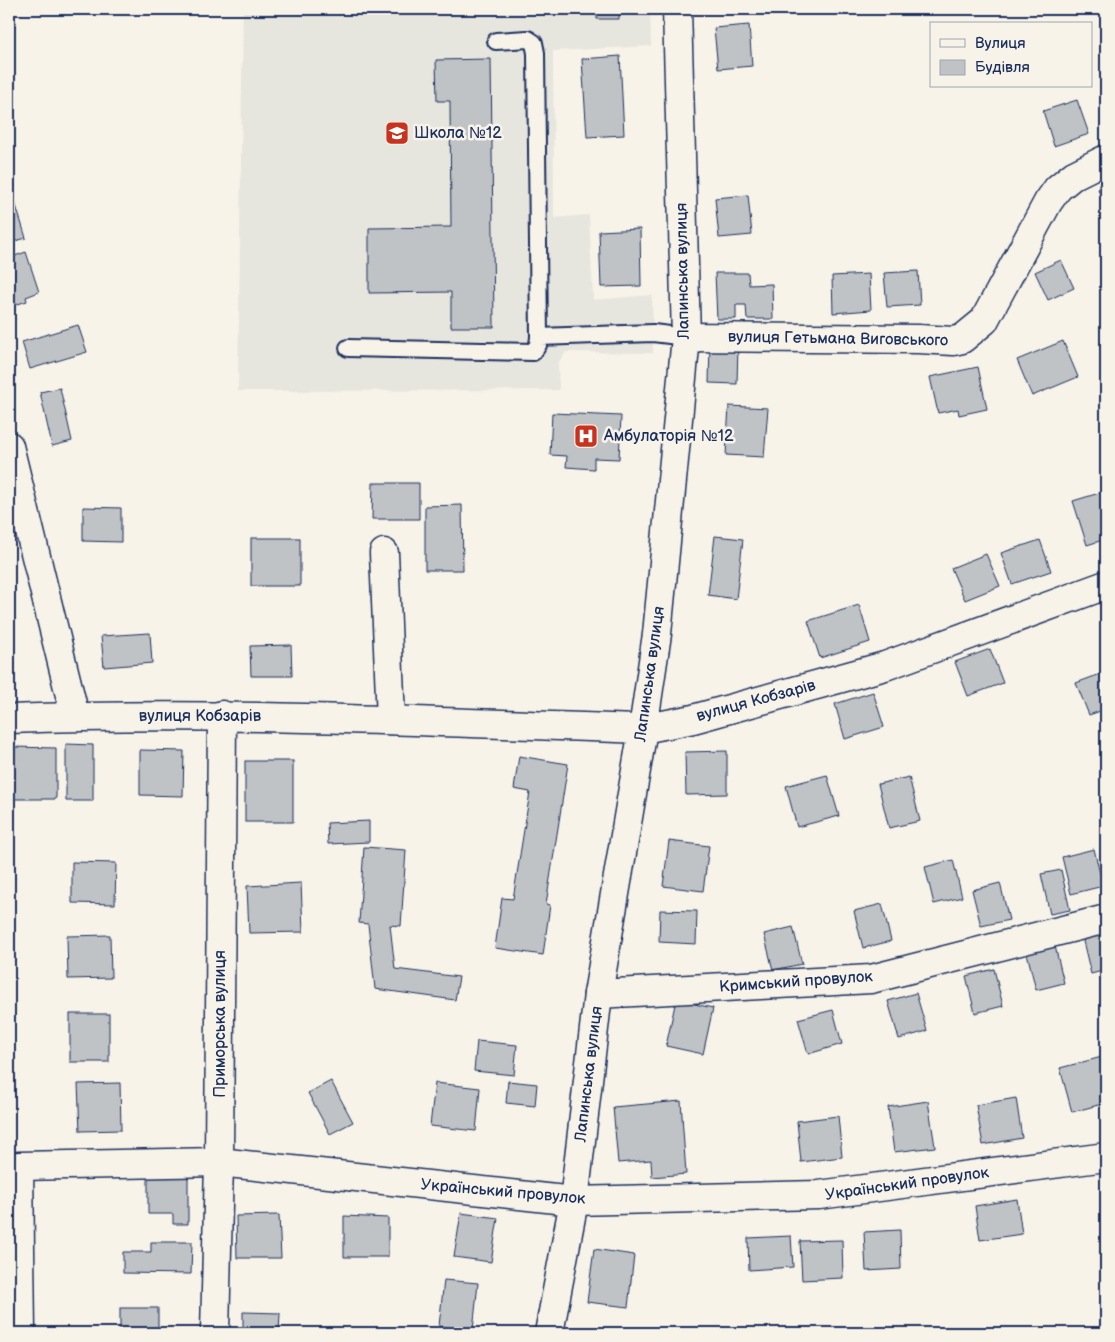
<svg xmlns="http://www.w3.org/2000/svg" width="1115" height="1342" font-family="'Balsamiq Sans',sans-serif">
<rect width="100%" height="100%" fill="#f7f3e8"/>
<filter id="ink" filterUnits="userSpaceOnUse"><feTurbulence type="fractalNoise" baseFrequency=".02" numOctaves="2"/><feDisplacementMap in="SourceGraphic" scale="10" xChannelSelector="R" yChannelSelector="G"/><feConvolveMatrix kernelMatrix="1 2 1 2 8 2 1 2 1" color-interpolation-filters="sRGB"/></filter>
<g filter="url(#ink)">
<polygon fill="#e6e5de" points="243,9 650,9 651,46 553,51 554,218 589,215 593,300 652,295 653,353 566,352 558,363 559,390 238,391"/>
<g fill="#c0c3c5" stroke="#1b2f5e">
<polygon points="591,9 625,9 619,9 619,19 597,19 597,10 591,10"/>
<polygon points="749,25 752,66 718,69 714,28"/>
<polygon points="620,56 624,135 587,137 582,59"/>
<polygon points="491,59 494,327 451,327 451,292 369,293 369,228 451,227 450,101 437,101 436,60"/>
<polygon points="1077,100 1089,134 1054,146 1043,111"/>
<polygon points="1106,186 1106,209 1098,189"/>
<polygon points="748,195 752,235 719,238 715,198"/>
<polygon points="14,199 26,238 9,243 9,200"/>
<polygon points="640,229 641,286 601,287 599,231"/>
<polygon points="26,252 39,292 26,297 27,301 9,307 9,258"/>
<polygon points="1061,260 1074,288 1048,300 1035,272"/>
<polygon points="918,271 920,305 887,307 884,273"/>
<polygon points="715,273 748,273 749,285 772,284 773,319 747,319 746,305 736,305 736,319 717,319"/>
<polygon points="869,274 871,310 833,313 832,276"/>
<polygon points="78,325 87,352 30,369 22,342"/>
<polygon points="1063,341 1078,377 1032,396 1017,360"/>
<polygon points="710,344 738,345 737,384 709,383"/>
<polygon points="978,367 987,409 959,415 958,409 938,413 930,377"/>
<polygon points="60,388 72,441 52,446 40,392"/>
<polygon points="729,406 768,408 764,457 726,455"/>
<polygon points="552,413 621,416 619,459 594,458 594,469 566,467 567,456 550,455"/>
<polygon points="373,483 419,483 419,519 372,519"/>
<polygon points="1106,491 1106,539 1087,545 1073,501"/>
<polygon points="462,505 463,570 425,570 425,506"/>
<polygon points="83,507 121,508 121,542 83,541"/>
<polygon points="715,536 743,539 736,599 708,595"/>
<rect x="251" y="538" width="49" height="48"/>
<polygon points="1040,540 1051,571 1012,584 1001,553"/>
<polygon points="986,554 1000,586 965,600 951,568"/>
<polygon points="859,605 870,642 820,658 808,621"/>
<polygon points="150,633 152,663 104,667 101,636"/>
<polygon points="291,645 292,676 251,676 250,646"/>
<polygon points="990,649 1003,683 968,696 955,662"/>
<polygon points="1106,672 1106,709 1089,715 1076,683"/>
<polygon points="873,692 884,727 845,739 835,704"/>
<polygon points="66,744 93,745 93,801 66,801"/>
<polygon points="11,747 56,748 56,799 11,799"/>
<polygon points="140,750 184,751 183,796 140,795"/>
<polygon points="727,751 727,794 686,795 685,752"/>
<polygon points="519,756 568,764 546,904 550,905 543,955 495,948 502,898 513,899 530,792 514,789"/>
<rect x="245" y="761" width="48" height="61"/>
<polygon points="827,775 839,816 797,827 786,786"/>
<polygon points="909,777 920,821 889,828 878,784"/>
<polygon points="369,821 369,842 328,844 327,823"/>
<polygon points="669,841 709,846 703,891 663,886"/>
<polygon points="364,847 406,850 401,926 390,925 395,969 459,977 455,1000 375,989 368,924 359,923"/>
<polygon points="1094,849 1103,886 1071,894 1062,857"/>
<polygon points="953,860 962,897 934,904 925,867"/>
<polygon points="72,862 116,863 115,904 72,903"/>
<polygon points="1061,870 1070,910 1050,914 1041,874"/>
<polygon points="301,883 303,932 249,933 247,886"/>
<polygon points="1000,883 1009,920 981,926 972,890"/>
<polygon points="882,904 891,941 863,948 854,911"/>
<polygon points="660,910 697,911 696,944 659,942"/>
<polygon points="793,927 802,964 773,970 764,934"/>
<polygon points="1106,931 1106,970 1091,974 1082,937"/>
<polygon points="110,935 111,978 68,979 67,936"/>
<polygon points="1055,946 1064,983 1036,990 1027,953"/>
<polygon points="994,969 1003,1006 975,1013 966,976"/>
<polygon points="916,993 927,1031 899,1039 888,1001"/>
<polygon points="676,1000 713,1008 703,1054 666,1046"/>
<polygon points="833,1010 842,1044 808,1054 798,1019"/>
<rect x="70" y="1014" width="39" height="48"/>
<polygon points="477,1041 517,1045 514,1075 474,1071"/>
<polygon points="1102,1057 1106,1072 1106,1103 1072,1112 1060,1068"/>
<polygon points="331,1081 353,1122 330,1134 308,1093"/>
<polygon points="508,1081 537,1084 535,1106 506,1103"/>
<polygon points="120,1083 121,1130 80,1131 78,1084"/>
<polygon points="435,1083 480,1088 476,1131 430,1126"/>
<polygon points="1016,1098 1022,1138 983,1145 976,1105"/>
<polygon points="681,1101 686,1174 652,1177 651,1160 618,1163 613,1107"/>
<polygon points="928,1101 935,1147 894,1152 888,1107"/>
<polygon points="838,1116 842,1157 801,1162 797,1121"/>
<polygon points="148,1170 188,1171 188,1224 173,1224 173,1214 148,1214"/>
<polygon points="1017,1199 1022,1234 980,1240 975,1206"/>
<polygon points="461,1213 498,1218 491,1262 454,1257"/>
<polygon points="279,1215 281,1258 237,1258 236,1216"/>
<polygon points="344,1216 388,1218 388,1257 344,1257"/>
<polygon points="900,1230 901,1269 866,1271 864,1232"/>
<polygon points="791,1236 793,1267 749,1270 748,1238"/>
<polygon points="842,1240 843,1278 802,1280 800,1241"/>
<polygon points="151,1242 192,1242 191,1274 123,1273 123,1252 151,1252"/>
<polygon points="594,1249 634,1255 628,1307 587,1302"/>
<polygon points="444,1280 478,1283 473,1330 439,1326"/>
<rect x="120" y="1308" width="38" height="25"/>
<polygon points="243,1312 280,1313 279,1333 243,1333"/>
</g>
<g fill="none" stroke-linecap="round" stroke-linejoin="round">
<g stroke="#1b2f5e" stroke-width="20">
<g id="service">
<polyline points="496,41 528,39 534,43 536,53 539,337"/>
<polyline points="348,348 533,352 538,345 539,337 653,333 686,337"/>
</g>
</g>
<g stroke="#1b2f5e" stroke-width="31">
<g id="minor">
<polyline points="686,337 919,339 953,341 962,339 984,321 1048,202 1058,188 1074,175 1106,159"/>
<polyline points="9,446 75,716"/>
<polyline points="384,553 391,720"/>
<path d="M 9,719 C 220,711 432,722 643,729 L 693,719 L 885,666 L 1106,585"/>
<polyline points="598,994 871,979 1106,919"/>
<polyline points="21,1333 19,1166 219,1162 574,1201 819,1195 1106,1157"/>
<polyline points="215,1333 219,1162 222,715"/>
<polyline points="549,1333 574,1201 598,994 643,729 657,634 686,337 677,9"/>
</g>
</g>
<use href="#service" stroke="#f7f3e8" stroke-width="16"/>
<use href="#minor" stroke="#f7f3e8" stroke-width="28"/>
</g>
</g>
<defs>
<g id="school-square" transform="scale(1.25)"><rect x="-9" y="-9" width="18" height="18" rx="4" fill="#c8321e" stroke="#f7f3e8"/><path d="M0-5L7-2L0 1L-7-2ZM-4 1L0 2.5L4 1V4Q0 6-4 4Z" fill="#fff"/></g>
<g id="hospital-square" transform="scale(1.25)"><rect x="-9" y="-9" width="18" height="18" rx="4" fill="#c8321e" stroke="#f7f3e8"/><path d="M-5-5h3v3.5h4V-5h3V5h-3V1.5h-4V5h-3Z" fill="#fff"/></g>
</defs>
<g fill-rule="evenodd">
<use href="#school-square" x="397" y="133"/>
<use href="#hospital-square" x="586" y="436"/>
</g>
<g text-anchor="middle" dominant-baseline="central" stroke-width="5" stroke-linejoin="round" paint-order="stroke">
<g font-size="16" fill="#1b2f5e" stroke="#f7f3e8" text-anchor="start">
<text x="414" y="133">Школа №12</text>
<text x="604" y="436">Амбулаторія №12</text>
</g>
<g font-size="16" fill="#1b2f5e" stroke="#f7f3e8">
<text transform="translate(683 271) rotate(-91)">Лапинська вулиця</text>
<text transform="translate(838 339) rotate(1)">вулиця Гетьмана Виговського</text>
<text transform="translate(650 674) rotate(-82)">Лапинська вулиця</text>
<text transform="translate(756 701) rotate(-15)">вулиця Кобзарів</text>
<text x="200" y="716">вулиця Кобзарів</text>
<text transform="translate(796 982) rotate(-4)">Кримський провулок</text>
<text transform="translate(220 1024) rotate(-90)">Приморська вулиця</text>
<text transform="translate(589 1074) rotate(-83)">Лапинська вулиця</text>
<text transform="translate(907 1184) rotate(-8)">Український провулок</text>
<text transform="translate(503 1192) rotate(5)">Український провулок</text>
</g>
</g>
<rect width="1115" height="1342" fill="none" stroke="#f7f3e8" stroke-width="30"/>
<rect x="15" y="15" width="1085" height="1312" fill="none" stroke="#1b2f5e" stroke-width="2" filter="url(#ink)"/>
<rect x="930" y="22" width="162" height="65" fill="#f7f3e8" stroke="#9fa5b1"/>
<rect x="940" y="39" width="25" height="8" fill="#f7f3e8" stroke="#9fa5b1"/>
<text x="975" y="48" font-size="15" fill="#1b2f5e">Вулиця</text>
<rect x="940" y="60" width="25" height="15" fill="#c0c3c5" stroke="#9fa5b1"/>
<text x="975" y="72" font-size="15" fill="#1b2f5e">Будівля</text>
</svg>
